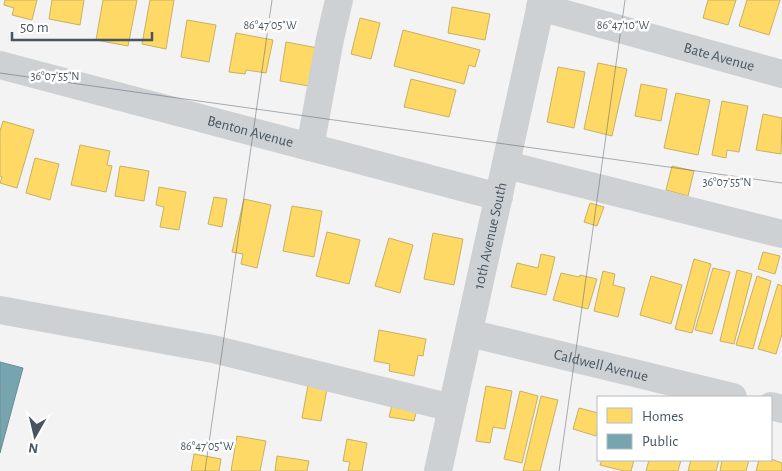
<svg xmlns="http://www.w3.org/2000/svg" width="782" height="471" font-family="'Alegreya Sans',sans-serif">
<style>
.homes{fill:#ffd966;stroke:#c8b164}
.public{fill:#76a5af;stroke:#688d98}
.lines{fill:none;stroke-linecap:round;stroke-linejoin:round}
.minor{stroke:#ced1d4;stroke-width:28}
.ticks{fill:none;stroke:#475561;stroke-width:1;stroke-opacity:0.45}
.labels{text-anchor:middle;stroke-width:5;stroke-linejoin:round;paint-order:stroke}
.street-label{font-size:15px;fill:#475561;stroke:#fff}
.ticks-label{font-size:12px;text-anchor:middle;fill:#475561;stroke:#fff;stroke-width:5;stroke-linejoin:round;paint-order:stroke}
</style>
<rect width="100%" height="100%" fill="#f3f3f3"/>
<!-- homes -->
<g class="homes">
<path d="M5 0H37L32 20 12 15 14 8 4 5Z"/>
<path d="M52 0H84L80 25 49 19Z"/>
<path d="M103 0H137L128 46 96 40Z"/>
<path d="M150 0H174L166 49 142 44Z"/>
<path d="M708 0H736L728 25 703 18Z"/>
<path d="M747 0H780L769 35 739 26Z"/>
<path d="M452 7 490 14 485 40 448 33Z"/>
<path d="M360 18 380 23 371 59 351 54Z"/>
<path d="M187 20 216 25 209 62 181 57Z"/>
<path d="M403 30 480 50 475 67 469 65 464 84 394 66Z"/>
<path d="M236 33 273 40 266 73 246 70 245 74 229 72Z"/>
<path d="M286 42 323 49 309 86 280 81Z"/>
<path d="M598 63 627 69 612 136 584 129Z"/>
<path d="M558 67 585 72 574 128 547 122Z"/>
<path d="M411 79 456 90 449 117 404 107Z"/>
<path d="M641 84 667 89 661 121 635 116Z"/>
<path d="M676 93 710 100 698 155 664 148Z"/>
<path d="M722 101 748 106 739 152 727 150 726 158 712 155Z"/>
<path d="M763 114 782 118 781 154 756 150Z"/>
<path d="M3 121 34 130 17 188 0 183 2 177 0 176V131Z"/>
<path d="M80 145 110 151 107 165 112 166 106 192 71 185Z"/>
<path d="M35 158 59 164 50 200 26 193Z"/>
<path d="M120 166 149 171 144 201 115 196Z"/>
<path d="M672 166 694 171 688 196 666 190Z"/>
<path d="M159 187 186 192 179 230 160 227 164 207 156 205Z"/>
<path d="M214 197 227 199 222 227 208 224Z"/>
<path d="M244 199 271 205 257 268 241 264 243 254 232 252Z"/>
<path d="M590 203 604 207 597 226 584 222Z"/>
<path d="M292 206 322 211 314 257 283 251Z"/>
<path d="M327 232 360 240 349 284 316 276Z"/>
<path d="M433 233 463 239 454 285 424 279Z"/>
<path d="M389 238 413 245 400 293 375 286Z"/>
<path d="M763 252 780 256 775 274 758 269Z"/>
<path d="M541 254 555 257 546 295 511 287 517 263 538 268Z"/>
<path d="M694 259 711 264 692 333 675 329Z"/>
<path d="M713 268 730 272 712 334 695 330Z"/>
<path d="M737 270 752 274 734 344 720 341Z"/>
<path d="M603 271 615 274 613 285 625 288 618 317 594 311Z"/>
<path d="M561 273 579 277 580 275 597 279 588 309 553 300Z"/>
<path d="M651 276 682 285 671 324 640 315Z"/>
<path d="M757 276 771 281 753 349 736 345Z"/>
<path d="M778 284 782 286V334L776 354 758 349Z"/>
<path d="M379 330 426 339 423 356 418 355 414 376 389 371 390 364 374 361Z"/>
<path d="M308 385 327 389 321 421 302 418Z"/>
<path d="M486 386 512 391 505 429 493 427 490 443 476 441Z"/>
<path d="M520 391 538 396 522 463 504 459Z"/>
<path d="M541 396 558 400 540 471H523Z"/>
<path d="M392 405 417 409 414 421 389 417Z"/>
<path d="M579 408 598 413V429L596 436 573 429Z"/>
<path d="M237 436 266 441 260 471H231Z"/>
<path d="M347 439 367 443 362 471H348L350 462 343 461Z"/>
<path d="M194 454 221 459 219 471H191Z"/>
<path d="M277 456 309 461 307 471H275Z"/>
<path d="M771 459 782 463V471H756L759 460Z"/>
<path d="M602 460H634L631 471H624L600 465Z"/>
<path d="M649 460H681L678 471H646Z"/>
<path d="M691 460H719L716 471H688Z"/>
<path d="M722 460H749L746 471H720Z"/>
</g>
<!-- public -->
<path class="public" d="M0 362 23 368 0 453Z"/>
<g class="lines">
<!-- minor -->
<g class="minor">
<path id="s1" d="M540 7 782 74"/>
<path id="s2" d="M0 65 499 197"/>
<path d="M310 147 330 39 339 0"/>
<path d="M507 165 782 234"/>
<path d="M0 310 213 349 452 408"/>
<path id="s3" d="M469 333 733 397"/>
<path d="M771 406 782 409"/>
<path id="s4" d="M438 471 542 0"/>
</g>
</g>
<!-- ticks -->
<path class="ticks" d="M0 73 782 183M205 471 272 0M559 471 625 0"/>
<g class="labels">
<!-- street labels -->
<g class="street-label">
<text dy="5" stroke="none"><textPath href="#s1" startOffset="186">Bate Avenue</textPath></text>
<text dy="5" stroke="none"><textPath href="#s2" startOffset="259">Benton Avenue</textPath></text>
<text dy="5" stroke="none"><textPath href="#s4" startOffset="241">10th Avenue South</textPath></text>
<text dy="5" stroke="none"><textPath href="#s3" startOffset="136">Caldwell Avenue</textPath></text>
</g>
</g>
<g class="ticks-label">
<text x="270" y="29">86°47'05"W</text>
<text x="623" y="29">86°47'10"W</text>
<text x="55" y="80">36°07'55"N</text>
<text x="727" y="186">36°07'55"N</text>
<text x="207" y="450">86°47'05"W</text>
</g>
<!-- legend -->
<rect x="597" y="396" width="175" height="65" fill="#ffffff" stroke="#b5bbc0"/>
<rect x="607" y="408" width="25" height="15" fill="#ffd966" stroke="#b5bbc0"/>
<text x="642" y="421" font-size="15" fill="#475561">Homes</text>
<rect x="607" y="434" width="25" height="15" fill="#76a5af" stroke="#b5bbc0"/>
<text x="642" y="446" font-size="15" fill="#475561">Public</text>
<!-- north arrow -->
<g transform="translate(35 436) rotate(188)" stroke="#ffffff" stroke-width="4" paint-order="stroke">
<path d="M0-4L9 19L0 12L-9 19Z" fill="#475561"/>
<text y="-8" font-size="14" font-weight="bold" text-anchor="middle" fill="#475561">N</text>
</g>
<!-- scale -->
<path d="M12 32v8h140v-8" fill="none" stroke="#475561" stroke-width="2.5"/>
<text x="20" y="32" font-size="15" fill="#475561" stroke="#ffffff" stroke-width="4" paint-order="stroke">50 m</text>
</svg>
